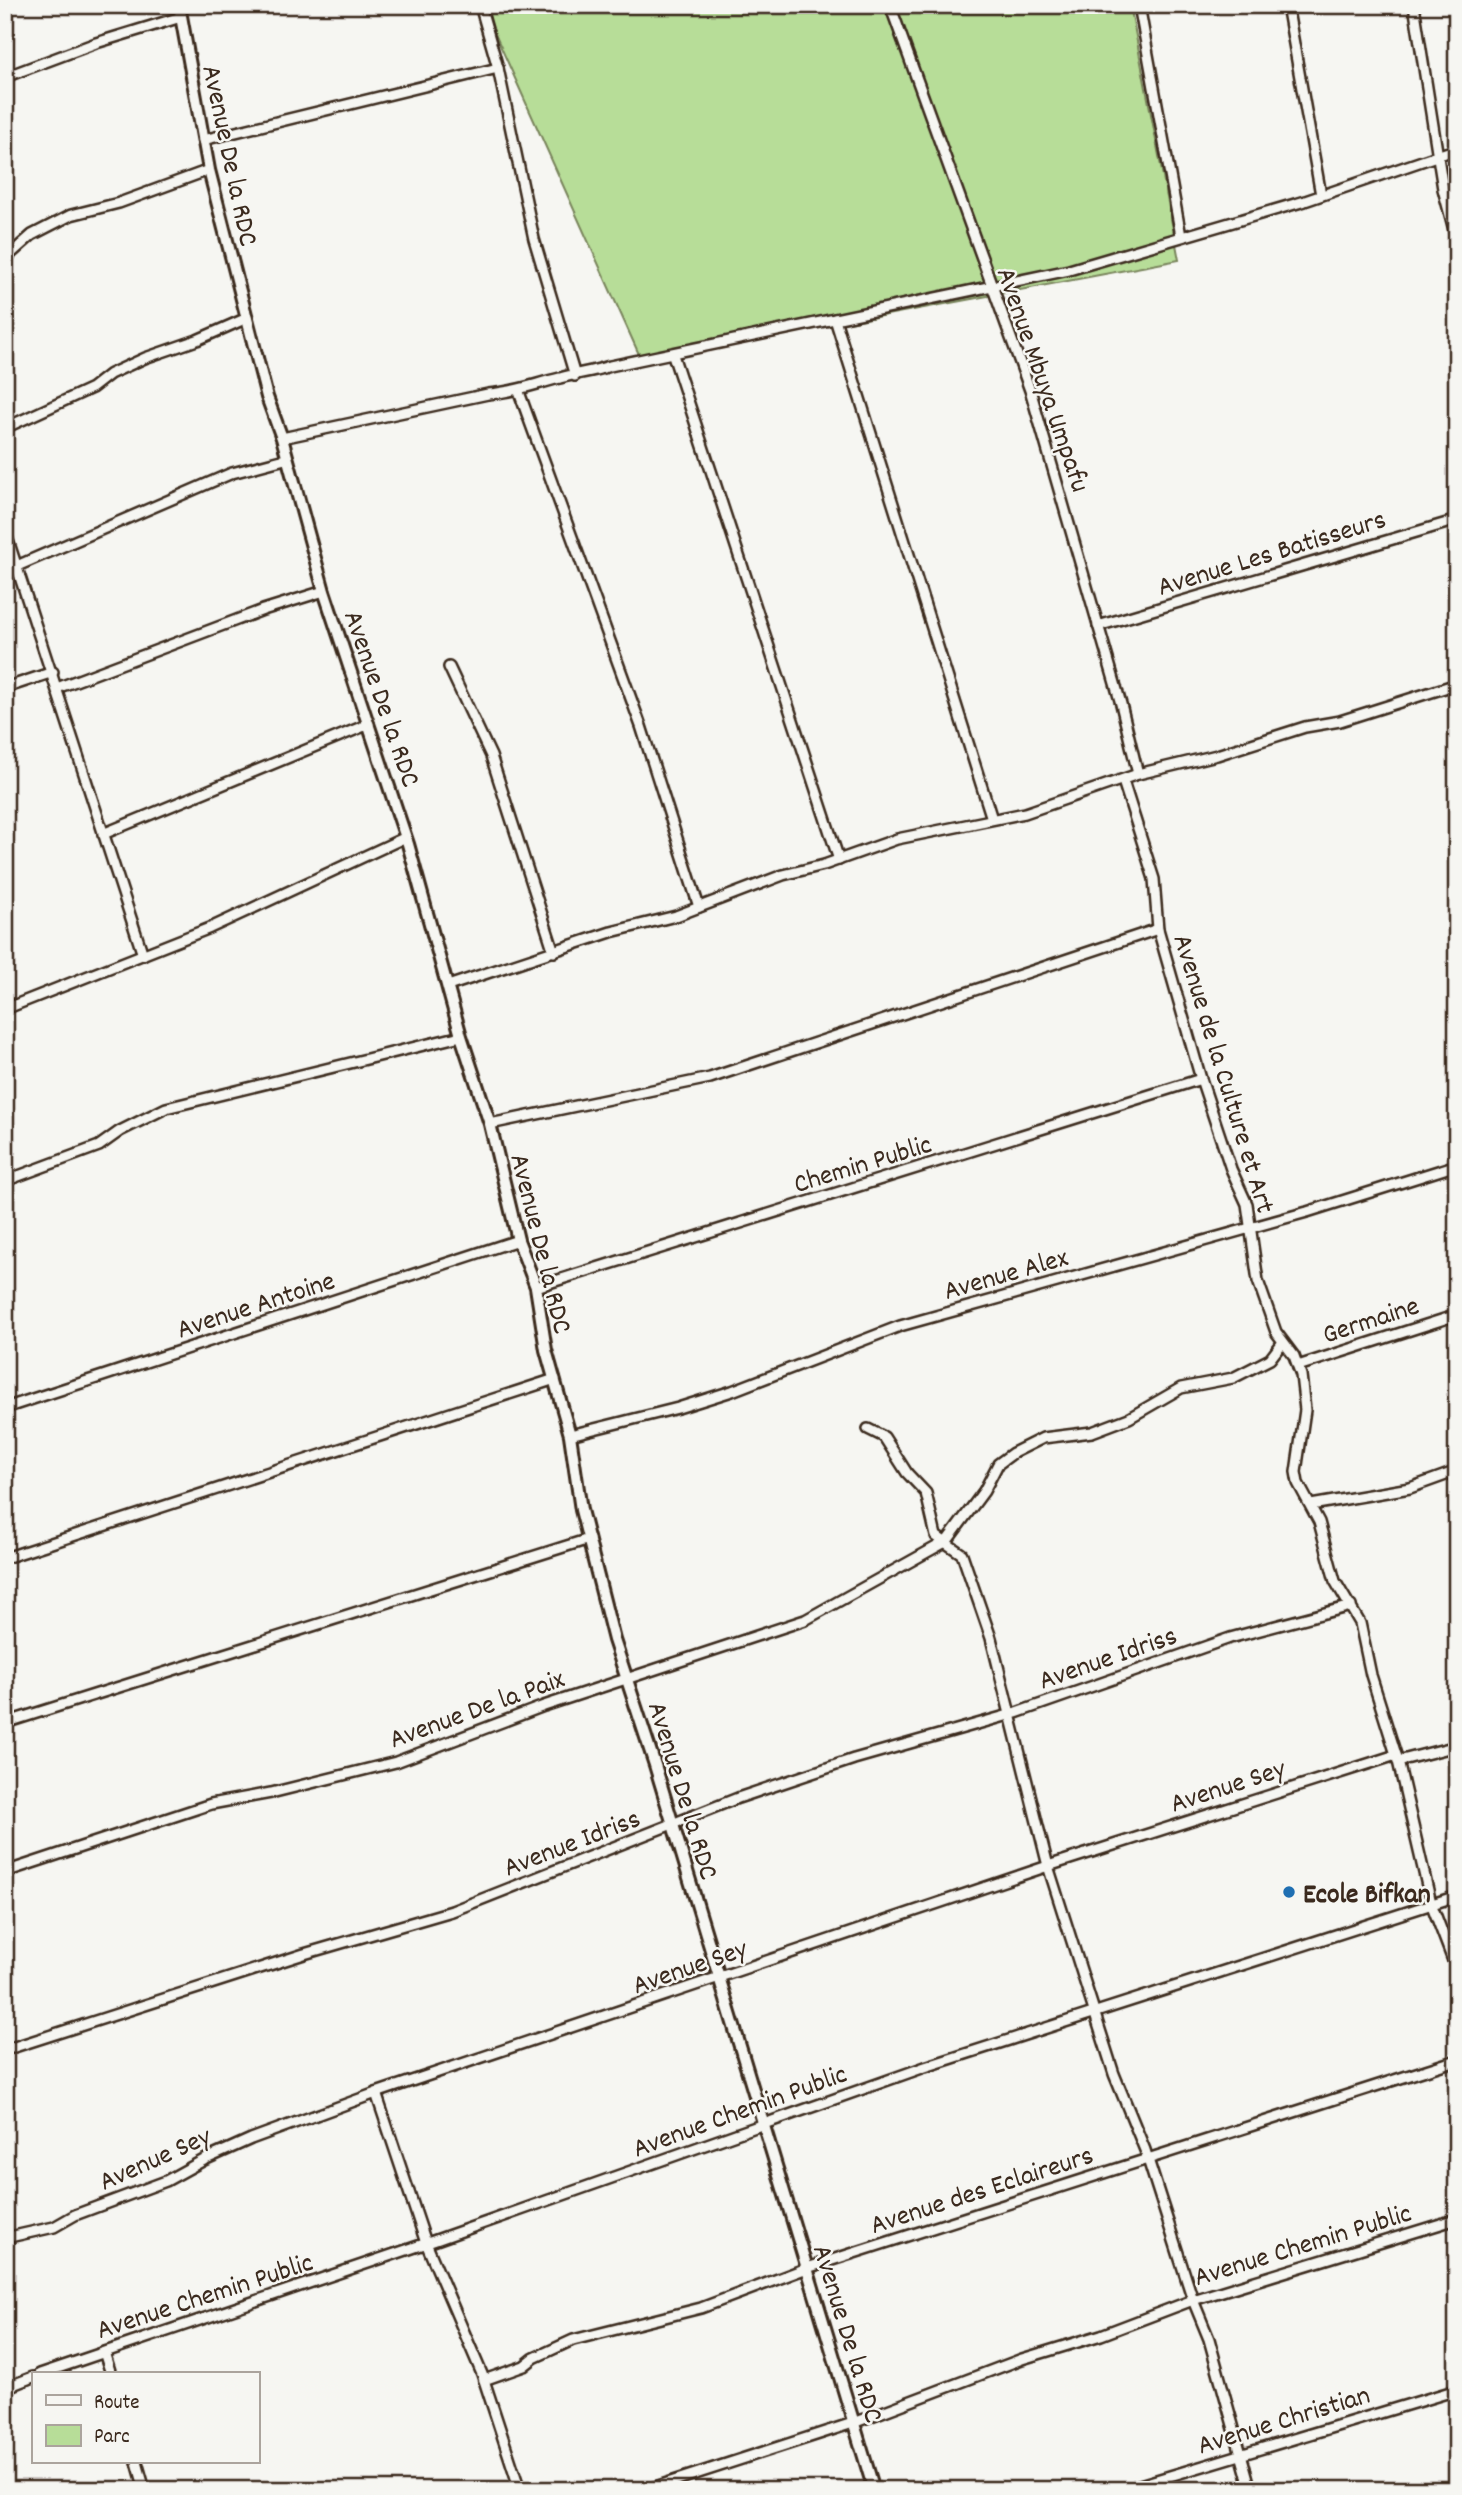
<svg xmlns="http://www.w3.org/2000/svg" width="1462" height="2495" font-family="Dekko,sans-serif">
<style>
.green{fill:#b7dd98;stroke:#79845b;stroke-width:2}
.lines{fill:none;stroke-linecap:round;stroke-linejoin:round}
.minor-casing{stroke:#3b2a1e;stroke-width:14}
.tertiary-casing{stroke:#3b2a1e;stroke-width:16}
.minor{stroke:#f6f6f2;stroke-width:9}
.tertiary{stroke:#f6f6f2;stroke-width:10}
.poi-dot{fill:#1f6fb2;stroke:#f6f6f2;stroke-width:2.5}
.labels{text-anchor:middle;stroke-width:5;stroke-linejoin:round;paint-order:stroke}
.street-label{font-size:28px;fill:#3b2a1e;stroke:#f6f6f2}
.poi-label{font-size:28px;font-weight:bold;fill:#3b2a1e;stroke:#f6f6f2;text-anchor:start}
</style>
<rect width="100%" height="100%" fill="#f6f6f2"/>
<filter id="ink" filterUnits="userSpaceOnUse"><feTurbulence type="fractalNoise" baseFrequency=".0143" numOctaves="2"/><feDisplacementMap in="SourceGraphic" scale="14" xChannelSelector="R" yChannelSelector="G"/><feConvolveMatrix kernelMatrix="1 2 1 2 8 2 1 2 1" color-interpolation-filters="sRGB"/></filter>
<g filter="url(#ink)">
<!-- green -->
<path class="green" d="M482 5H1130L1179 260 642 361Z"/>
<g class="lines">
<!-- minor casing -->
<g class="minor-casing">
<g id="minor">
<path d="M480 5 498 68 534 239 575 376"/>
<path d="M890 5 1031 393 1121 704 1138 774"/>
<path d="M1139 5 1181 236"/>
<path d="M1287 5 1321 195"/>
<path d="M1414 5 1443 189 1457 241"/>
<path d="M5 77 96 43 181 17"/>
<path d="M203 140 498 68"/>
<path d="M5 259 32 235 71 215 119 203 209 170"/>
<path d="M835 319 992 819"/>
<path d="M673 355 839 860"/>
<path d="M519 392 641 726 699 907"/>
<path d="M5 428 92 388 110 374 145 358 197 340 247 318"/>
<path d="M282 438 488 394C516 392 534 384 560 378 577 373 592 372 610 366L1069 270 1305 201 1457 149"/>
<path d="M5 531 143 955"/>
<path d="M17 566 232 473 285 459"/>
<path d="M1098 626 1457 520"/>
<path d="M449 667 491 756 554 952"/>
<path d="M5 688 53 672"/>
<path d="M57 688 263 610 324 591"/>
<path d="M1123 781 1154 879 1158 929 1201 1079 1231 1169 1247 1204 1258 1281 1276 1332 1294 1356 1301 1375 1305 1410 1296 1472 1298 1483 1319 1522 1335 1581 1360 1623 1371 1675 1398 1761 1431 1903 1457 1971"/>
<path d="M103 834 369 724"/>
<path d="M448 986 611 932 676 916 783 875 824 865 897 839 1025 813 1138 774 1217 755 1305 727 1340 721 1457 684"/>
<path d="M5 1009 210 928 406 837"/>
<path d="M490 1124 710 1078 1158 929"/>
<path d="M5 1181 99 1146 120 1131 166 1108 461 1036"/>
<path d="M536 1287 1201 1079"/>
<path d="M1298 1366 1457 1315"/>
<path d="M5 1408 518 1240"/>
<path d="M868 1429 884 1437 907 1473 926 1493 936 1536 962 1554 991 1638 1048 1866 1114 2074 1145 2150 1193 2300 1209 2339 1251 2490"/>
<path d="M570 1435 678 1408 732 1391 900 1326 1307 1212 1457 1165"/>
<path d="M1311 1505 1410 1488 1457 1471"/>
<path d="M5 1558 555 1379"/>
<path d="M5 1723 589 1539"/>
<path d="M1398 1761 1457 1746"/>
<path d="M5 1872 211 1804 271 1793 396 1762 544 1706 805 1620 947 1541 984 1491 998 1464 1013 1453 1043 1438 1092 1432 1129 1418 1181 1388 1233 1378 1270 1359 1283 1342"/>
<path d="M5 2050 304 1954 452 1911 738 1798 854 1759 1016 1713 1230 1638 1351 1606"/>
<path d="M376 2093 426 2243 482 2374 520 2490"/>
<path d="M5 2238 54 2227 75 2215 166 2181 204 2160 251 2139 376 2093 1048 1866 1396 1755"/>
<path d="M104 2352 111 2374"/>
<path d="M40 2374 436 2240 925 2067 1457 1896"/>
<path d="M484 2380 524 2366 534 2358 573 2340 701 2308 807 2268 1457 2060"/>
<path d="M5 2388 33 2377"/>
<path d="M137 2462 145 2490"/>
<path d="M646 2490 853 2423 1022 2359 1101 2335 1193 2300 1457 2219"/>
<path d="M1123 2490 1457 2390"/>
</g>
</g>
<!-- tertiary casing -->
<g class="tertiary-casing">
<path id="tertiary" d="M179 5 209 170 267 397 282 438 324 591 408 844 461 1036 490 1124 518 1240 536 1287 546 1350 570 1435 581 1510 614 1640 655 1765 874 2490"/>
</g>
<!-- minor -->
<use href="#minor" class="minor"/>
<!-- tertiary -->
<use href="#tertiary" class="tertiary"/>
</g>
</g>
<!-- markers -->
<circle class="poi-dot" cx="1289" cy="1892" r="7"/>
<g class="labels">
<!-- street labels -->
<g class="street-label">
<text transform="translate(232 155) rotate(78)" y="10">Avenue De la RDC</text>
<text transform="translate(1045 379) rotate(71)" y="10">Avenue Mbuya Umpafu</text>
<text transform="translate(1271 551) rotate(-17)" y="10">Avenue Les Batisseurs</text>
<text transform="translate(384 698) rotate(71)" y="10">Avenue De la RDC</text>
<text transform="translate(1226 1073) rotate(73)" y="10">Avenue de la Culture et Art</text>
<text transform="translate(862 1162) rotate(-17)" y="10">Chemin Public</text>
<text transform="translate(543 1243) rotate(76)" y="10">Avenue De la RDC</text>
<text transform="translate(1005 1272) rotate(-16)" y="10">Avenue Alex</text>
<text transform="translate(255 1303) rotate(-18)" y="10">Avenue Antoine</text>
<text transform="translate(1370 1318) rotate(-18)" y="10">Germaine</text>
<text transform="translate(1107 1656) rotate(-19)" y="10">Avenue Idriss</text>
<text transform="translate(476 1707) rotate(-20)" y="10">Avenue De la Paix</text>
<text transform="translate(1227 1784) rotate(-18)" y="10">Avenue Sey</text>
<text transform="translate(685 1790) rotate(73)" y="10">Avenue De la RDC</text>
<text transform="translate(571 1841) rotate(-21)" y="10">Avenue Idriss</text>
<text transform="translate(689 1965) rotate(-19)" y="10">Avenue Sey</text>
<text transform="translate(739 2109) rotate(-20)" y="10">Avenue Chemin Public</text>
<text transform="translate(154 2157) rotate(-24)" y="10">Avenue Sey</text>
<text transform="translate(981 2188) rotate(-18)" y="10">Avenue des Eclaireurs</text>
<text transform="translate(1302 2243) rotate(-17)" y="10">Avenue Chemin Public</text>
<text transform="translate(204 2294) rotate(-18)" y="10">Avenue Chemin Public</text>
<text transform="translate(850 2333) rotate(73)" y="10">Avenue De la RDC</text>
<text transform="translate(1283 2418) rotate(-17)" y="10">Avenue Christian</text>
</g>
<!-- poi labels -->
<g class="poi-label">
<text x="1303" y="1902">Ecole Bifkan</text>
</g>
</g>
<!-- margin -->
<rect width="1462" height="2495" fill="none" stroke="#f6f6f2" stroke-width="28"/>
<rect x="14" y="14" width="1434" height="2467" fill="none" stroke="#3b2a1e" stroke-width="2.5" filter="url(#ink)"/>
<!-- legend -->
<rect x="32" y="2372" width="228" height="91" fill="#f6f6f2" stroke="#aba49d" stroke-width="2"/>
<rect x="46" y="2395" width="35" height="10" fill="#f6f6f2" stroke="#aba49d" stroke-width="2"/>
<text x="94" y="2408" font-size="21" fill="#3b2a1e">Route</text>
<rect x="46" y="2425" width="35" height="21" fill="#b7dd98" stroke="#aba49d" stroke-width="2"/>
<text x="94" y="2442" font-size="21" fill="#3b2a1e">Parc</text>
</svg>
